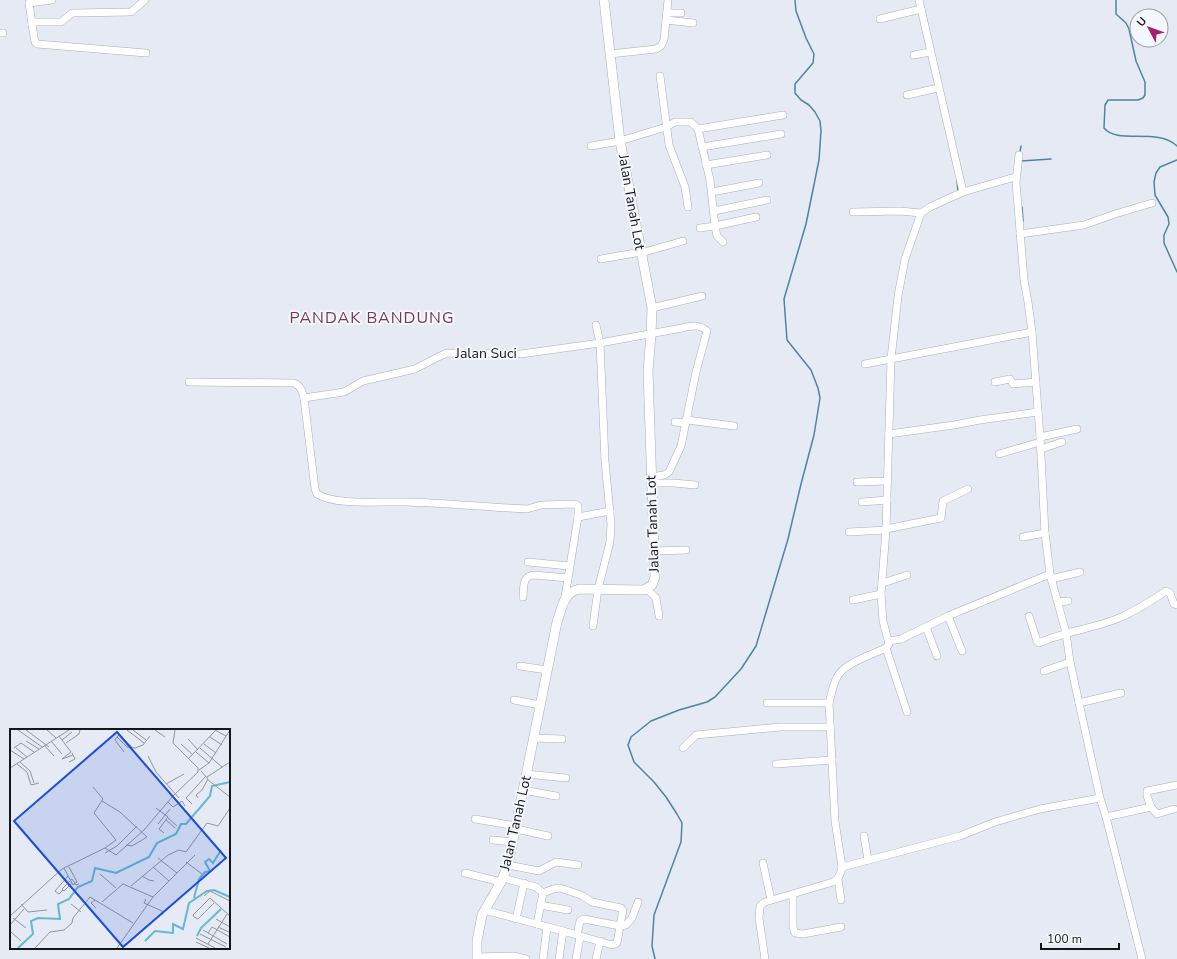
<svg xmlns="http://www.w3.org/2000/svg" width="1177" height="959" font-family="'Nunito Sans',sans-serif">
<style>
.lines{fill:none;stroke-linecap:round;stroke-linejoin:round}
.stream{stroke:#4d8799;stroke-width:1.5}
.minor-casing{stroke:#a9aeb7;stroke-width:8}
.major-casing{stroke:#a9aeb7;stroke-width:10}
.minor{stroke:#fff;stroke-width:7}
.major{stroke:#fff;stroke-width:9}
.labels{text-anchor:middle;stroke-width:4;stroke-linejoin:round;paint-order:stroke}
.street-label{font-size:14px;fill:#14161a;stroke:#f4f7fd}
.quarter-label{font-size:16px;letter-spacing:1px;fill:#793758;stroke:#f4f7fd}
.inset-river{fill:none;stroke:#66b7d0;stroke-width:2}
.inset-road{fill:none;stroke:#91959d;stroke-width:1}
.view{fill:#1d4ed8;fill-opacity:0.15;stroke:#1d4ed8;stroke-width:2}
.inset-edge{fill:none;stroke:#14161a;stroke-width:2}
</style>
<rect width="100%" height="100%" fill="#e5eaf4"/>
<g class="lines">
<!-- stream -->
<g class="stream">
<path d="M1116 0V14L1126 23 1129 29 1136 61 1145 82V95L1143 98 1138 100H1108L1105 105 1104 128C1118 145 1157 127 1177 146"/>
<path d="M1020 152 1021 146"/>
<path d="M1177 160 1160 167 1156 173 1154 182 1155 195 1168 217 1169 224 1164 235V243L1177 272"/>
<path d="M1021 161 1051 159"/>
<path d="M957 180 958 192"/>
<path d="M1022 207 1023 221"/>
<path d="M655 959 652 946 654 915 681 842 682 823 677 814 666 797 654 782 634 762 628 745 631 737 651 721 679 710 707 702 715 697 741 669 756 646 788 539 801 484 814 435 820 398 818 388 811 370 787 340 784 299 806 224 819 160 821 131 820 121 815 112 809 105 801 100 795 93V84L813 63 814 54 806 38 796 11 795 0"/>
</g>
<!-- minor casing -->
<g class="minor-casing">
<g id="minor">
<path d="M145 0 131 12 72 13 61 22H35L32 23V25L35 42 37 44 146 53"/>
<path d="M667 13H681"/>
<path d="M880 19 921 9"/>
<path d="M666 20 693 23"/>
<path d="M32 24 29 3 52 0"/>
<path d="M0 33H3"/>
<path d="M610 54 656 49 661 46 664 40 668 0"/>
<path d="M914 55 930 52"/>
<path d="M660 76 669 145 685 187 688 207"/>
<path d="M907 95 938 88"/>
<path d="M698 129 783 115"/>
<path d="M591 146 620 141 666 127 675 122H691L698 129 710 180 715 226 756 217"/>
<path d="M702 147 781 134"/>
<path d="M1019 155 1016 182 1024 280 1028 302 1032 332 1040 437 1045 533 1050 574 1066 633 1070 662 1100 798 1106 817 1142 959"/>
<path d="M706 165 767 155"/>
<path d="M712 192 759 183"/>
<path d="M963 192 1015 177"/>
<path d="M714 211 767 200"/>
<path d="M853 212 900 211 921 213"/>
<path d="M700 228 715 226 717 236 723 242"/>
<path d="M1020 234 1084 225 1115 214 1152 203"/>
<path d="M641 253 683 241"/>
<path d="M601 259 641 252"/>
<path d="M652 308 702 296"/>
<path d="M865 364 1032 332"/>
<path d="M189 382 294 383C301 386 302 391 304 398L315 489 317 494C337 506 381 501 405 502 446 503 486 507 527 509L541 505 575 504 578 506V517L565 597"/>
<path d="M995 382 1010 379 1013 384 1036 382"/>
<path d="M304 398 344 392 363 381 415 369 438 357 447 353 521 354 600 343 682 328C691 326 700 324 707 331L696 372 681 446 669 472 664 475 650 477"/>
<path d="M687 420 734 426"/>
<path d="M675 422 686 423"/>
<path d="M889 434 954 425 980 420 1038 412"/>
<path d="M1040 437 1077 429"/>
<path d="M1041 449 1062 442"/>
<path d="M999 454 1040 442"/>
<path d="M857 482 887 481"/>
<path d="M651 483H674L695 485"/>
<path d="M862 502 887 500"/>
<path d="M578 517 610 511"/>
<path d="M886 529 941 518 943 501 968 489"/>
<path d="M849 532 886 530"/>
<path d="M1023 537 1045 533"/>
<path d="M654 551 686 550"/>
<path d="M528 562 569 566"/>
<path d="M1051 579 1080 572"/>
<path d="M883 583 907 575"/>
<path d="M647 589 656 598 659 616"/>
<path d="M523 597C524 587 522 576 534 575L568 578"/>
<path d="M853 600 881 594"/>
<path d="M1058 602 1068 601"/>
<path d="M948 616 962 651"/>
<path d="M1029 616 1037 641 1039 643C1063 632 1090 629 1114 620 1132 613 1150 602 1166 591L1170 593 1174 604 1177 605"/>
<path d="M593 626 598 589 610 542 611 524 605 461 600 343 596 325"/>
<path d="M926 627 937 656"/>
<path d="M889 641 901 639 948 616 1050 574"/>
<path d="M886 648 907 712"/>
<path d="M520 666 547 670"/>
<path d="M1044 671 1070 662"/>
<path d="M514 700 540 705"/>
<path d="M767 703H829"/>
<path d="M1079 703 1121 693"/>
<path d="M533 738 562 739"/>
<path d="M683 748 696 735 780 727H830"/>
<path d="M776 764 832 760"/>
<path d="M526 774 566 778"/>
<path d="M523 790 556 796"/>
<path d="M1151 807 1157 814 1174 809"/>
<path d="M1106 817 1151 807 1147 796V791L1177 785"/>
<path d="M475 819 516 826"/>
<path d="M516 829 548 836"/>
<path d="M864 836 868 860"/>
<path d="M493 840 513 842"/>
<path d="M763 863 771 900"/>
<path d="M508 865 539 871 556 862 578 865"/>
<path d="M842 867 960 836 995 822 1040 809 1100 798"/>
<path d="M465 873 501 882"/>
<path d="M503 878 536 887 543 893"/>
<path d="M838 879 841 900"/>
<path d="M793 894V927L795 933 803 934 841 927"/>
<path d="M540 905 568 910"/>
<path d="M484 910 563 931 612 945 617 943 622 915 623 911 621 908 592 902 581 895 560 888 553 889 543 893"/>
<path d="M516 919 524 883"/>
<path d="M537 924 543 893"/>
<path d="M577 935 580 921 584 919 620 926 626 925 632 918 638 902"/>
<path d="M477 957 513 956 526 959"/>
<path d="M543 959 547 927"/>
<path d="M559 959 563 931"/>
<path d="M576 959 580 937"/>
<path d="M596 959 600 941"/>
<path d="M765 959 759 918 760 906 765 902 833 882C839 879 841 874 842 867L835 821 829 703C832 693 833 682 839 674 848 662 873 654 886 648L889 644 883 621 881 594 886 530 891 359 898 296 905 259 921 213 930 207 963 192 919 0"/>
</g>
</g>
<!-- major casing -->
<g class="major-casing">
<path id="major" d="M477 959V941L482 915 501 882 508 865 557 622C562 608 563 593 579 589L644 590 652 585 655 577 648 371 651 334 652 308 620 141 604 0"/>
</g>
<!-- minor -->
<use href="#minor" class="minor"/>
<!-- major -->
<use href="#major" class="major"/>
</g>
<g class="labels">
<!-- street labels -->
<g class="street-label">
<text transform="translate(632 202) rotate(80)" y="5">Jalan Tanah Lot</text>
<text x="486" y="358">Jalan Suci</text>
<text transform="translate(652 524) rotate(-92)" y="5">Jalan Tanah Lot</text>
<text transform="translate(515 823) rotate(-77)" y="5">Jalan Tanah Lot</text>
</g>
<!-- quarter labels -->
<g class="quarter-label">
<text x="372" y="323">PANDAK BANDUNG</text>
</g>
</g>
<!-- overview -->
<g transform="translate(10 729)">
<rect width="220" height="220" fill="#e5eaf4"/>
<path class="inset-river" d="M184 169 189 150 195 143 200 142 195 133 199 130 203 134 211 121M187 207 191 199 211 180M135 212 145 202 163 204V195L173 200 179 174 197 162 204 161 220 168M8 219 23 205 21 192 28 189 50 190 48 175 59 170 68 158 82 152 85 139 106 144 139 128 147 114 166 105 171 95H176L200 67 202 57 220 53"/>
<path class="inset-road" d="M8 1 32 18M16 1 39 18M37 1 46 9M117 1 134 14M123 1 136 11M145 1 155 8M205 1 216 7M49 7 61 23 52 30 63 26M107 8 109 6 122 18M200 8 212 16M178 10 188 21M52 11 62 3M16 12 29 20M41 12 52 25M56 14 69 5 70 1M171 15 183 26M194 15 206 24M34 16 44 27M4 19 11 14 24 23M6 19 17 28M190 19 212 38M0 21 14 30M114 23 105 11 107 8 117 18 125 19 133 16 140 7M186 23 199 34M138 27 146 43 169 69M179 29 206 1M10 33 20 42 24 54M59 33 65 30 62 24M7 35 17 43 21 56 29 54M0 39 59 1M189 41 199 34 220 1M197 48 220 33M198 51 220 68M156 55 174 45M83 58 93 70 84 84 106 111 95 119M188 69 186 66 192 61 198 50 191 42M92 72 110 83 137 108 122 117 116 116M158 73 163 78 172 72 175 77M182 75 176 69 196 47M146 79 158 88 149 100 154 104M158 89 167 97M156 91 165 99M148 95 160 80M95 124 107 117 127 97M148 129 167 144M176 133 192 145M143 138 159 152M54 139 63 156 67 153 59 138M90 145 106 159M132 147 139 151 144 152M60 151 62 150 66 156 69 155M60 152 52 160 54 162 62 154M121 157 158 126 169 121 176 123 197 94 208 97 220 79M53 161 49 165 45 162 58 147M194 167 200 162 220 172M136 170 134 174 152 182 153 186M85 171 81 174 86 179M92 173 113 155 143 168M204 174 188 190 184 188 183 186 200 169 220 187M11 175 18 183 37 181M61 175 71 183M0 187 52 140 95 119 106 126 134 101 162 68 188 43V39L163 14 165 1M3 189 16 199M206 190 220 198M0 196 14 180M208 198 219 203M193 201 217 215M0 202 11 212M198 204 202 198 220 208M190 205 216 218M186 209 205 219M186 213 199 219M198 215 217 185M25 219 40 203 54 201 62 194 63 189 80 168 123 194M107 219 143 168 185 126"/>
<path class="view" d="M107 3 216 129 113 218 4 92Z"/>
<rect width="220" height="220" class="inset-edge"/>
</g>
<!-- north arrow -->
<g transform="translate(1149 28) rotate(311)"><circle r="19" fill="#f4f7fd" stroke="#9a9da2"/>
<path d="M0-3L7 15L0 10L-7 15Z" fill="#a41f6c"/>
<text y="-6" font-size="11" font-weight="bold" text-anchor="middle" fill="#14161a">U</text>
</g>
<!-- scale -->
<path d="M1041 943v6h78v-6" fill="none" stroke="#14161a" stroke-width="2"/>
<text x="1047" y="943" font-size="12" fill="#14161a" stroke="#f4f7fd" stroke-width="3" paint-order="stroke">100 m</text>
</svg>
